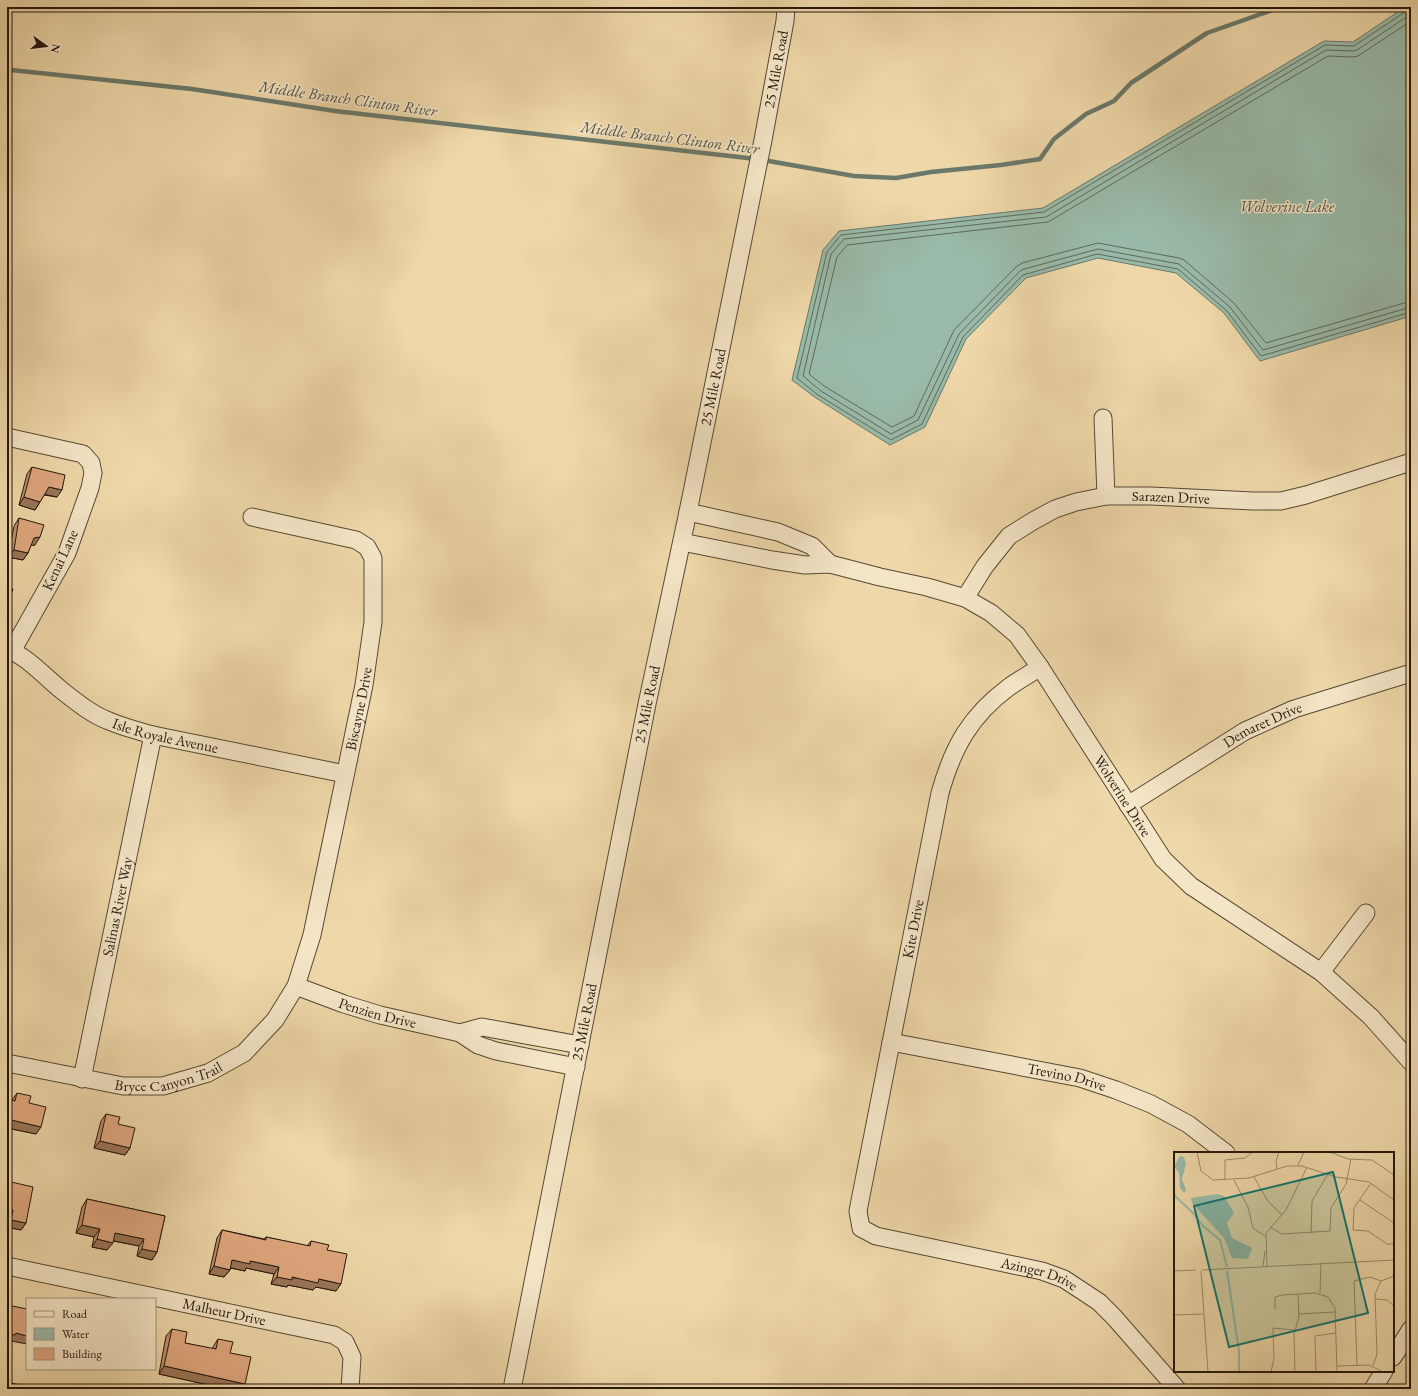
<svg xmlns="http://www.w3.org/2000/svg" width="1418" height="1396" font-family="'EB Garamond',serif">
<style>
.water{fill:#99baa9;stroke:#6b796b}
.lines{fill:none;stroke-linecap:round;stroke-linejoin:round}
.shore{stroke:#5f695c;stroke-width:1}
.stream{stroke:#6b796b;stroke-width:4.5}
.minor-casing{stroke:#574835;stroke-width:19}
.minor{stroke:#f4e5c6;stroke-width:17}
.wall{fill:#c0906c;stroke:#25180f}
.shaded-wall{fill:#9c7558;stroke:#25180f}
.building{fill:#dfa77e;stroke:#25180f}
.labels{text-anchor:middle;stroke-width:3;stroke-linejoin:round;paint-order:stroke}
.street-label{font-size:15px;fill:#25180f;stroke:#f4e5c6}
.water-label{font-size:16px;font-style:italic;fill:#4e5145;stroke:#f4e5c6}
.inset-river{fill:none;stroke:#99baa9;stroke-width:2}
.inset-road{fill:none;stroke:#9e8b6b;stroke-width:1}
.view{fill:#0f766e;fill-opacity:0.15;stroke:#0f766e;stroke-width:2}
.inset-edge{fill:none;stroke:#25180f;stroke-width:2}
</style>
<rect width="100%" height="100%" fill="#eed7a8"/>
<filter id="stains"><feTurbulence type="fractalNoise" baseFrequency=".005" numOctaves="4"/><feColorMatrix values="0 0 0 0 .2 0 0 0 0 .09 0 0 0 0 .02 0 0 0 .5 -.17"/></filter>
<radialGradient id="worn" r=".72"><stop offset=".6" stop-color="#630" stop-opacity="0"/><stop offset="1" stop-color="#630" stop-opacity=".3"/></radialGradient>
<!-- water -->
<path class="water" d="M1405 7H1411V316L1260 361 1224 313 1176 273 1098 258 1026 278 966 339 925 427 890 445 816 398 792 380 823 250 839 231 1043 208 1324 41 1353 42Z"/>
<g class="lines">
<!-- shore -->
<g class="shore">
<path d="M1406 7 1405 12 1354 46 1325 45 1044 212 841 235 827 252 797 378 818 395 891 440 922 424 963 337 1023 275 1097 254 1178 269 1227 311 1261 356 1411 312"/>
<path d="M1411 11 1408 16 1357 50 1353 51 1326 50 1046 217 844 239 831 254 803 376 821 391 891 434 918 420 959 334 1020 271 1024 269 1098 249 1179 264 1230 307 1263 350 1411 307"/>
<path d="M1411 21 1358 56 1352 57 1328 56 1048 222 847 245 837 257 809 374 824 386 892 427 914 416 954 330 1016 267 1022 263 1098 243 1179 258 1184 260 1234 303 1266 343 1411 301"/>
</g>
<!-- stream -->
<g class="stream">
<path d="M7 72 11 70 192 89 335 111 756 159"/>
<path d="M763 160 854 176 896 178 931 172 1001 165 1040 159 1054 139 1086 114 1114 101 1131 83 1207 33 1281 7"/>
</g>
<!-- minor casing -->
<g class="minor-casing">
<g id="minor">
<path d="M1103 418 1106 496"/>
<path d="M7 437 83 454 91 463 93 473 90 488 67 553 12 651"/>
<path d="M688 512 778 532 812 546 830 564"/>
<path id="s1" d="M682 542 772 560 805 565 830 564 880 577 927 587 965 598 991 613 1017 635 1040 667 1163 859 1191 886 1321 972 1371 1017 1411 1062"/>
<path id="s2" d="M965 598 985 566 1009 536 1033 521 1055 509 1076 502 1106 496H1151L1253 501H1281L1306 495 1411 462"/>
<path id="s3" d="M7 649C27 656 48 680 65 693 79 704 93 715 109 721 123 727 138 731 153 735L345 774"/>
<path id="s4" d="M1040 667C1030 674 1019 680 1009 687 970 716 953 747 940 793L858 1211 861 1228 876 1236 1042 1271 1064 1279 1099 1302 1114 1317 1177 1389"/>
<path id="s5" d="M1128 805 1245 731 1294 709 1411 673"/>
<path d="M1321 972 1366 913"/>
<path id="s6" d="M296 986 344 1004 380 1015 460 1033 478 1045 496 1051 576 1067"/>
<path d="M460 1033 482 1027 580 1045"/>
<path id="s7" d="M891 1042 1080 1078 1116 1090 1151 1104 1188 1124 1226 1153"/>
<path id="s8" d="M7 1063 123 1086H163L208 1073 244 1053 275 1020 296 986 312 935 364 685 373 622V558L367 547 356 540 252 517"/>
<path id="s9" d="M82 1079 153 735"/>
<path id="s10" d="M7 1266 334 1335 345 1342 352 1357 350 1389"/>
<path d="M1393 1357 1411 1329"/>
<path id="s11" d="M512 1389 647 704 688 512 763 140 785 21 786 7"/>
<path d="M1373 1389 1384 1371"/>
</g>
</g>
<!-- minor -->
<use href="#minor" class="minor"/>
</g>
<!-- wall -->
<g class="wall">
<path d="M32 467 57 497 44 495 35 510 19 505 27 474Z"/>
<path d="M19 518 35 545H31L28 553 23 560 8 557 14 526Z"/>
<path d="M17 1093 29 1103 36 1134 7 1128V1099L12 1100Z"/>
<path d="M106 1114 118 1124 130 1148 125 1155 94 1148 101 1121Z"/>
<path d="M7 1181 26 1223 21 1230 7 1227 8 1217Z"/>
<path d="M87 1199 165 1216 157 1252 152 1260 137 1256 139 1246 113 1241 107 1250 92 1247 94 1237 76 1233 82 1207Z"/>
<path d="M222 1230 264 1239 266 1237 307 1246 311 1241 327 1250 336 1291 316 1287 313 1290 288 1285 287 1287 271 1284 274 1274 246 1268 245 1271 230 1268V1270L224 1277 209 1274 217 1238Z"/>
<path d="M172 1329 185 1343 212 1349 213 1347 218 1339 230 1353 242 1389H227L159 1374 166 1336Z"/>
</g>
<!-- shaded-wall -->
<g class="shaded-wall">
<path d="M49 487 62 490 57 497 43 494Z"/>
<path d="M24 497 40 502 35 510 19 505Z"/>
<path d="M40 537 35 545 28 546 34 538Z"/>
<path d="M14 550 28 553 23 560 8 557Z"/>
<path d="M7 1119 41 1127 36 1134 7 1128Z"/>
<path d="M100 1141 130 1148 125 1155 94 1148Z"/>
<path d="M7 1209 13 1210 8 1217H7Z"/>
<path d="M11 1220 26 1223 21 1230 7 1227V1225Z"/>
<path d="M82 1225 100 1229 94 1237 76 1233Z"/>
<path d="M115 1233 144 1239 139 1246 110 1240Z"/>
<path d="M97 1239 113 1243 107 1250 92 1247Z"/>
<path d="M142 1249 157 1252 152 1260 137 1256Z"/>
<path d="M232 1260 250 1261 279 1267 274 1274 246 1268 245 1271 227 1267Z"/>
<path d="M214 1266 230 1270 224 1277 209 1274Z"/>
<path d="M277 1277 319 1279 341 1284 336 1291 316 1287 313 1290 288 1285 287 1287 271 1284Z"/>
<path d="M7 1333H16L27 1336V1344L11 1341 10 1342 7 1341Z"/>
<path d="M164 1366 245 1384 242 1389H227L159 1374Z"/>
</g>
<!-- building -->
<g class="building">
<path d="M32 467 65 475 62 490 49 487 40 502 24 497Z"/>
<path d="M19 518 44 525 40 537 34 538 28 553 14 550Z"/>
<path d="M7 586 13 589 8 602H7Z"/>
<path d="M17 1093 31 1096 29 1103 46 1107 41 1127 7 1119V1099L15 1101Z"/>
<path d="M106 1114 120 1117 118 1124 135 1128 130 1148 100 1141Z"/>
<path d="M7 1181 33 1187 26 1223 11 1220 13 1210 7 1209Z"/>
<path d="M87 1199 165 1216 157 1252 142 1249 144 1239 115 1233 113 1243 97 1239 100 1229 82 1225Z"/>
<path d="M222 1230 266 1240V1237L310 1246 311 1241 329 1245 327 1250 347 1254 341 1284 319 1279 318 1283 292 1277V1280L277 1277 279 1267 250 1261V1264L232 1260 230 1270 214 1266Z"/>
<path d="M7 1305 27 1309V1336L16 1333 15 1335 7 1333Z"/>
<path d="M172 1329 187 1332 185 1343 216 1349 218 1339 233 1342 230 1353 251 1357 245 1384 164 1366Z"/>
<path d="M7 1382 38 1389H7Z"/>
</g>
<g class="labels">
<!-- street labels -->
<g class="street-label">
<text dy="5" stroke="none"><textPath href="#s11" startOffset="1346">25 Mile Road</textPath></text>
<text dy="5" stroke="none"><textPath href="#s11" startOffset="1022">25 Mile Road</textPath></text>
<text dy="5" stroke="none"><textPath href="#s2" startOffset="247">Sarazen Drive</textPath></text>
<text transform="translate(60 560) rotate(-65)" y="5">Kenai Lane</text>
<text dy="5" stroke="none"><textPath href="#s11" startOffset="698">25 Mile Road</textPath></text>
<text dy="5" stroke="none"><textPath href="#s8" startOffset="616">Biscayne Drive</textPath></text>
<text dy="5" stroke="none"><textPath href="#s5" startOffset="157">Demaret Drive</textPath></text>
<text dy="5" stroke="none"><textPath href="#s3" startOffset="184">Isle Royale Avenue</textPath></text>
<text dy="5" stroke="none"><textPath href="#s1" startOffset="546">Wolverine Drive</textPath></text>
<text dy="5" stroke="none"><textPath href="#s9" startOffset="176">Salinas River Way</textPath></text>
<text transform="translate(913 929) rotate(-79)" y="5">Kite Drive</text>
<text dy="5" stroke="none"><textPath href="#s6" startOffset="86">Penzien Drive</textPath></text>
<text dy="5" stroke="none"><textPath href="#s11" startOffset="374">25 Mile Road</textPath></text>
<text dy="5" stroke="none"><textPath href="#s8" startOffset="165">Bryce Canyon Trail</textPath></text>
<text dy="5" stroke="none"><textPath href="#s7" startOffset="179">Trevino Drive</textPath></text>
<text dy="5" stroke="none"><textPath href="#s4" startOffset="794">Azinger Drive</textPath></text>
<text dy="5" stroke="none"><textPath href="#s10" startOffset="222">Malheur Drive</textPath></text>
</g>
<!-- water labels -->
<g class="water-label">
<text transform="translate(348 98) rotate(8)" y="6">Middle Branch Clinton River</text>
<text transform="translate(670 137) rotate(7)" y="6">Middle Branch Clinton River</text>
<text x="1287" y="212">Wolverine Lake</text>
</g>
</g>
<!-- overview -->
<g transform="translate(1174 1152)">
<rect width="220" height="220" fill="#eed7a8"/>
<path d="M6 4 10 5 12 12 8 27 12 38 10 41 6 36 5 21 0 14ZM43 42 50 44 60 61 53 71 58 86 78 96 74 107 58 106 50 86 18 51 17 46Z" fill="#99baa9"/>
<path class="inset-river" d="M0 43 19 61 29 74 46 88 53 115M53 119 65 199V220"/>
<path class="inset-road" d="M23 0 27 19 39 28 75 26 113 14H128L162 25 195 30 220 48M156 0 174 7 198 8 220 23M124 13 130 0M103 17 102 9 105 0M80 25 94 49 108 63M51 28V8L71 6 79 0M60 28 74 55 79 76 91 84M197 31 180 56 179 78 194 79 213 92H220M186 48 220 71M96 75 108 82 156 79 157 56 172 32 177 7M137 81 138 49 154 22M89 114 91 99M93 114 92 81 112 58 133 15M28 118 220 108M0 119 22 118M27 119 34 220M146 141 147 111M201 147 213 148 220 154M101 157V145L108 143 141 141 154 145 161 156 163 220M125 162 161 160M0 163 29 162M183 213 180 129 196 125 207 129M163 214 195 213 209 220M199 214 203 202 201 142 207 129 220 124M97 220 100 206 99 176 120 178M121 220 120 182 125 165 124 142M142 220 141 184 162 181"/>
<path class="view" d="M159 20 194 161 55 195 20 54Z"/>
<rect width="220" height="220" class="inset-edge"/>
</g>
<!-- margin -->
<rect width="1418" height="1396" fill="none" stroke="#eed7a8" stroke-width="24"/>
<rect x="8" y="8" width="1402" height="1380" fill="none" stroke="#25180f" stroke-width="2"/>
<rect x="12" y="12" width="1394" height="1372" fill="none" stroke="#25180f"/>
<!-- legend -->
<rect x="26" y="1298" width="130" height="72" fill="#f4e5c6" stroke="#a1937d"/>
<rect x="34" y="1311" width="20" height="6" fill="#f4e5c6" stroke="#a1937d"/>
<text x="62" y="1318" font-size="12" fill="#25180f">Road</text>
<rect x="34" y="1328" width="20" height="12" fill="#99baa9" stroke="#a1937d"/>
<text x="62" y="1338" font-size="12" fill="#25180f">Water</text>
<rect x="34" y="1348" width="20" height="12" fill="#dfa77e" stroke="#a1937d"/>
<text x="62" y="1358" font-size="12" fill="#25180f">Building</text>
<!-- north arrow -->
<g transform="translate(46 46) rotate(104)" stroke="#f4e5c6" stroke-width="3" paint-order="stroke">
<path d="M0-3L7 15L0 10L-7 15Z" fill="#25180f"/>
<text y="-6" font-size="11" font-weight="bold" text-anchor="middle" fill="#25180f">N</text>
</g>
<rect width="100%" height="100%" filter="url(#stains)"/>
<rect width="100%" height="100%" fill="url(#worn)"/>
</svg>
